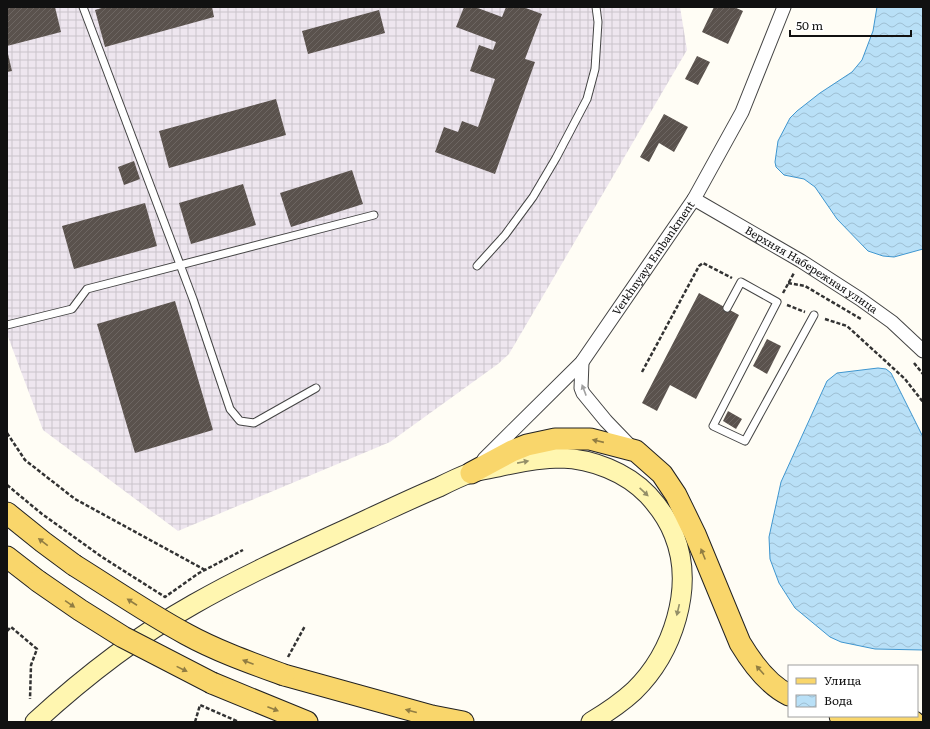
<svg xmlns="http://www.w3.org/2000/svg" width="930" height="729" font-family="Literata,serif">
<style>
.industrial{fill:url(#industrial-grid)}
.water{fill:url(#water-waves);stroke:#3f96cf}
.building{fill:url(#building-hatch)}
.lines{fill:none;stroke-linecap:round;stroke-linejoin:round}
.lane-casing{stroke:#444;stroke-width:9}
.street-casing{stroke:#444;stroke-width:15}
.secondary-casing{stroke:#333;stroke-width:21}
.primary-casing{stroke:#222;stroke-width:23}
.path{stroke:#333;stroke-width:2.5;stroke-dasharray:4 2;stroke-linecap:butt}
.lane{stroke:#fff;stroke-width:7}
.street{stroke:#fff;stroke-width:13}
.secondary{stroke:#fff6b0;stroke-width:19}
.primary{stroke:#f9d66b;stroke-width:21}
.primary-bridge-casing{stroke:#222;stroke-width:23;stroke-linecap:butt}
.primary-bridge{stroke:#f9d66b;stroke-width:21}
.oneway{fill:#a0a0a0}
.oneway2{fill:#917d42}
.oneway3{fill:#948f68}
.labels{text-anchor:middle;stroke-width:4;stroke-linejoin:round;paint-order:stroke}
.street-label{font-size:11px;fill:#111;stroke:#fff}
</style>
<defs>
<pattern id="industrial-grid" width="8" height="8" patternUnits="userSpaceOnUse"><rect width="8" height="8" fill="#eee6ef"/><path d="M0 4h8M4 0v8" fill="none" stroke="#cbc4cc"/></pattern>
<pattern id="water-waves" width="16" height="10" patternUnits="userSpaceOnUse"><rect width="16" height="10" fill="#b9e0f7"/><path d="M0 5q4-4 8 0t8 0" fill="none" stroke="#9ebfd3"/></pattern>
<pattern id="building-hatch" width="6" height="6" patternUnits="userSpaceOnUse"><rect width="6" height="6" fill="#5a524d"/><path d="M-1 1l2-2M0 6l6-6M5 7l2-2" fill="none" stroke="#6d6662"/></pattern>
</defs>
<rect width="100%" height="100%" fill="#fffdf5"/>
<!-- industrial -->
<path class="industrial" d="M7 7H680L687 50 509 354 498 364 390 442 178 531 43 430 7 334Z"/>
<!-- water -->
<g class="water">
<path d="M877 7H923V249L894 257 883 256 868 251 837 219 815 187 804 179 784 175 776 167 775 162 778 141 790 118 797 111 820 93 852 72 862 60 873 31Z"/>
<path d="M878 368 886 369 891 373 923 437V650L875 649 841 642 830 637 795 608 779 583 770 559 769 537 781 482 827 381 837 373Z"/>
</g>
<!-- building -->
<g class="building">
<path d="M7 7H55L61 32 7 46Z"/>
<path d="M105 7H212L214 17 105 47 95 10Z"/>
<path d="M464 7H475L502 17 506 7H523L542 14 525 59 535 62 495 174 435 152 444 127 458 132 462 121 478 127 495 79 470 71 479 45 493 50 496 42 456 27Z"/>
<path d="M714 7H734L743 11 728 44 702 32Z"/>
<path d="M379 10 385 33 308 54 302 31Z"/>
<path d="M8 54 12 71 7 72V55Z"/>
<path d="M697 56 710 62 698 85 685 79Z"/>
<path d="M276 99 286 135 169 168 159 131Z"/>
<path d="M664 114 688 127 674 152 659 143 649 162 640 157Z"/>
<path d="M134 161 140 179 124 185 118 167Z"/>
<path d="M352 170 363 204 291 227 280 193Z"/>
<path d="M243 184 256 225 191 244 179 203Z"/>
<path d="M145 203 157 246 74 269 62 226Z"/>
<path d="M699 293 739 315 696 399 670 385 657 411 642 403Z"/>
<path d="M175 301 213 430 135 453 97 324Z"/>
<path d="M767 339 781 346 767 374 753 366Z"/>
<path d="M728 411 742 419 736 429 723 421Z"/>
</g>
<g class="lines">
<!-- lane casing -->
<g class="lane-casing">
<g id="lane">
<path d="M83 7 193 299 230 409 240 421 254 423 316 388"/>
<path d="M477 266 505 235 533 197 556 158 587 99 595 69 598 22 596 7"/>
<path d="M727 308 741 282 777 302 713 426 745 441 814 315"/>
<path d="M7 325 72 309 87 289 374 215"/>
</g>
</g>
<!-- street casing -->
<g class="street-casing">
<g id="street">
<path id="s1" d="M694 199 801 261 860 299 892 322 923 351"/>
<path d="M582 362 581 388 583 393 606 421 633 449"/>
<path id="s2" d="M484 459 582 362 694 199 742 112 784 7"/>
</g>
</g>
<!-- secondary casing -->
<g class="secondary-casing">
<path id="secondary" d="M35 722C83 678 137 636 194 604 250 572 310 546 368 519 392 508 415 497 439 487 449 482 459 477 470 473 479 470 489 469 498 467 519 462 539 458 561 458 592 459 626 472 648 495 659 507 668 519 674 535 695 587 673 653 634 691 621 703 606 713 591 722"/>
</g>
<!-- primary casing -->
<g class="primary-casing">
<g id="primary">
<path d="M471 473 512 451 527 445 555 439H590L636 451 662 474 676 495 695 534 740 643C752 663 768 685 789 695"/>
<path d="M7 513 43 542 74 565"/>
<path d="M7 557 38 581"/>
<path d="M284 675 432 716 463 722"/>
<path d="M212 683 307 722"/>
<path d="M840 716 914 722"/>
</g>
</g>
<!-- path -->
<g class="path">
<path d="M788 283 805 286 861 319"/>
<path d="M783 293 794 273"/>
<path d="M787 305 805 312"/>
<path d="M825 319 847 326 905 379 923 402"/>
<path d="M914 363 923 374"/>
<path d="M642 372 699 266 703 263 732 278"/>
<path d="M7 433 25 460 75 499 205 570"/>
<path d="M7 485 42 514 102 557 165 597 199 573 243 550"/>
<path d="M7 631 11 627 37 649 31 665 30 699"/>
<path d="M288 657 305 626"/>
<path d="M195 722 200 705 239 722"/>
</g>
<!-- lane -->
<use href="#lane" class="lane"/>
<!-- street -->
<use href="#street" class="street"/>
<!-- secondary -->
<use href="#secondary" class="secondary"/>
<!-- primary -->
<use href="#primary" class="primary"/>
<!-- primary-bridge casing -->
<g class="primary-bridge-casing">
<g id="primary-bridge">
<path d="M74 565C111 588 147 613 186 634 217 651 251 663 284 675"/>
<path d="M38 581 80 610 123 637 212 683"/>
</g>
</g>
<!-- primary-bridge -->
<use href="#primary-bridge" class="primary-bridge"/>
</g>
<!-- one-way arrows -->
<defs><path id="oneway-solid" d="M-6-.8H1V-3.2L6.5 0L1 3.2V.8H-6Z"/></defs>
<use class="oneway" href="#oneway-solid" transform="translate(584 390) rotate(-111)"/>
<g class="oneway2">
<use href="#oneway-solid" transform="translate(598 441) rotate(-167)"/>
<use href="#oneway-solid" transform="translate(43 542) rotate(-143)"/>
<use href="#oneway-solid" transform="translate(703 554) rotate(-112)"/>
<use href="#oneway-solid" transform="translate(132 602) rotate(-147)"/>
<use href="#oneway-solid" transform="translate(70 604) rotate(35)"/>
<use href="#oneway-solid" transform="translate(248 662) rotate(-159)"/>
<use href="#oneway-solid" transform="translate(182 669) rotate(26)"/>
<use href="#oneway-solid" transform="translate(760 670) rotate(-132)"/>
<use href="#oneway-solid" transform="translate(273 709) rotate(21)"/>
<use href="#oneway-solid" transform="translate(411 711) rotate(-165)"/>
</g>
<g class="oneway3">
<use href="#oneway-solid" transform="translate(523 462) rotate(-11)"/>
<use href="#oneway-solid" transform="translate(644 492) rotate(43)"/>
<use href="#oneway-solid" transform="translate(678 610) rotate(103)"/>
</g>
<g class="labels">
<!-- street labels -->
<g class="street-label">
<text dy="4" stroke="none"><textPath href="#s2" startOffset="264">Verkhnyaya Embankment</textPath></text>
<text dy="4" stroke="none"><textPath href="#s1" startOffset="137">Верхняя Набережная улица</textPath></text>
</g>
</g>
<!-- border -->
<rect width="930" height="729" fill="none" stroke="#111111" stroke-width="16"/>
<!-- legend -->
<rect x="788" y="665" width="130" height="52" fill="#ffffff" stroke="#a0a0a0"/>
<rect x="796" y="678" width="20" height="6" fill="#f9d66b" stroke="#a0a0a0"/>
<text x="824" y="685" font-size="12" fill="#111111">Улица</text>
<rect x="796" y="695" width="20" height="12" fill="url(#water-waves)" stroke="#a0a0a0"/>
<text x="824" y="705" font-size="12" fill="#111111">Вода</text>
<!-- scale -->
<path d="M790 30v6h121v-6" fill="none" stroke="#111111" stroke-width="2"/>
<text x="796" y="30" font-size="12" fill="#111111" stroke="#ffffff" stroke-width="3" paint-order="stroke">50 m</text>
</svg>
